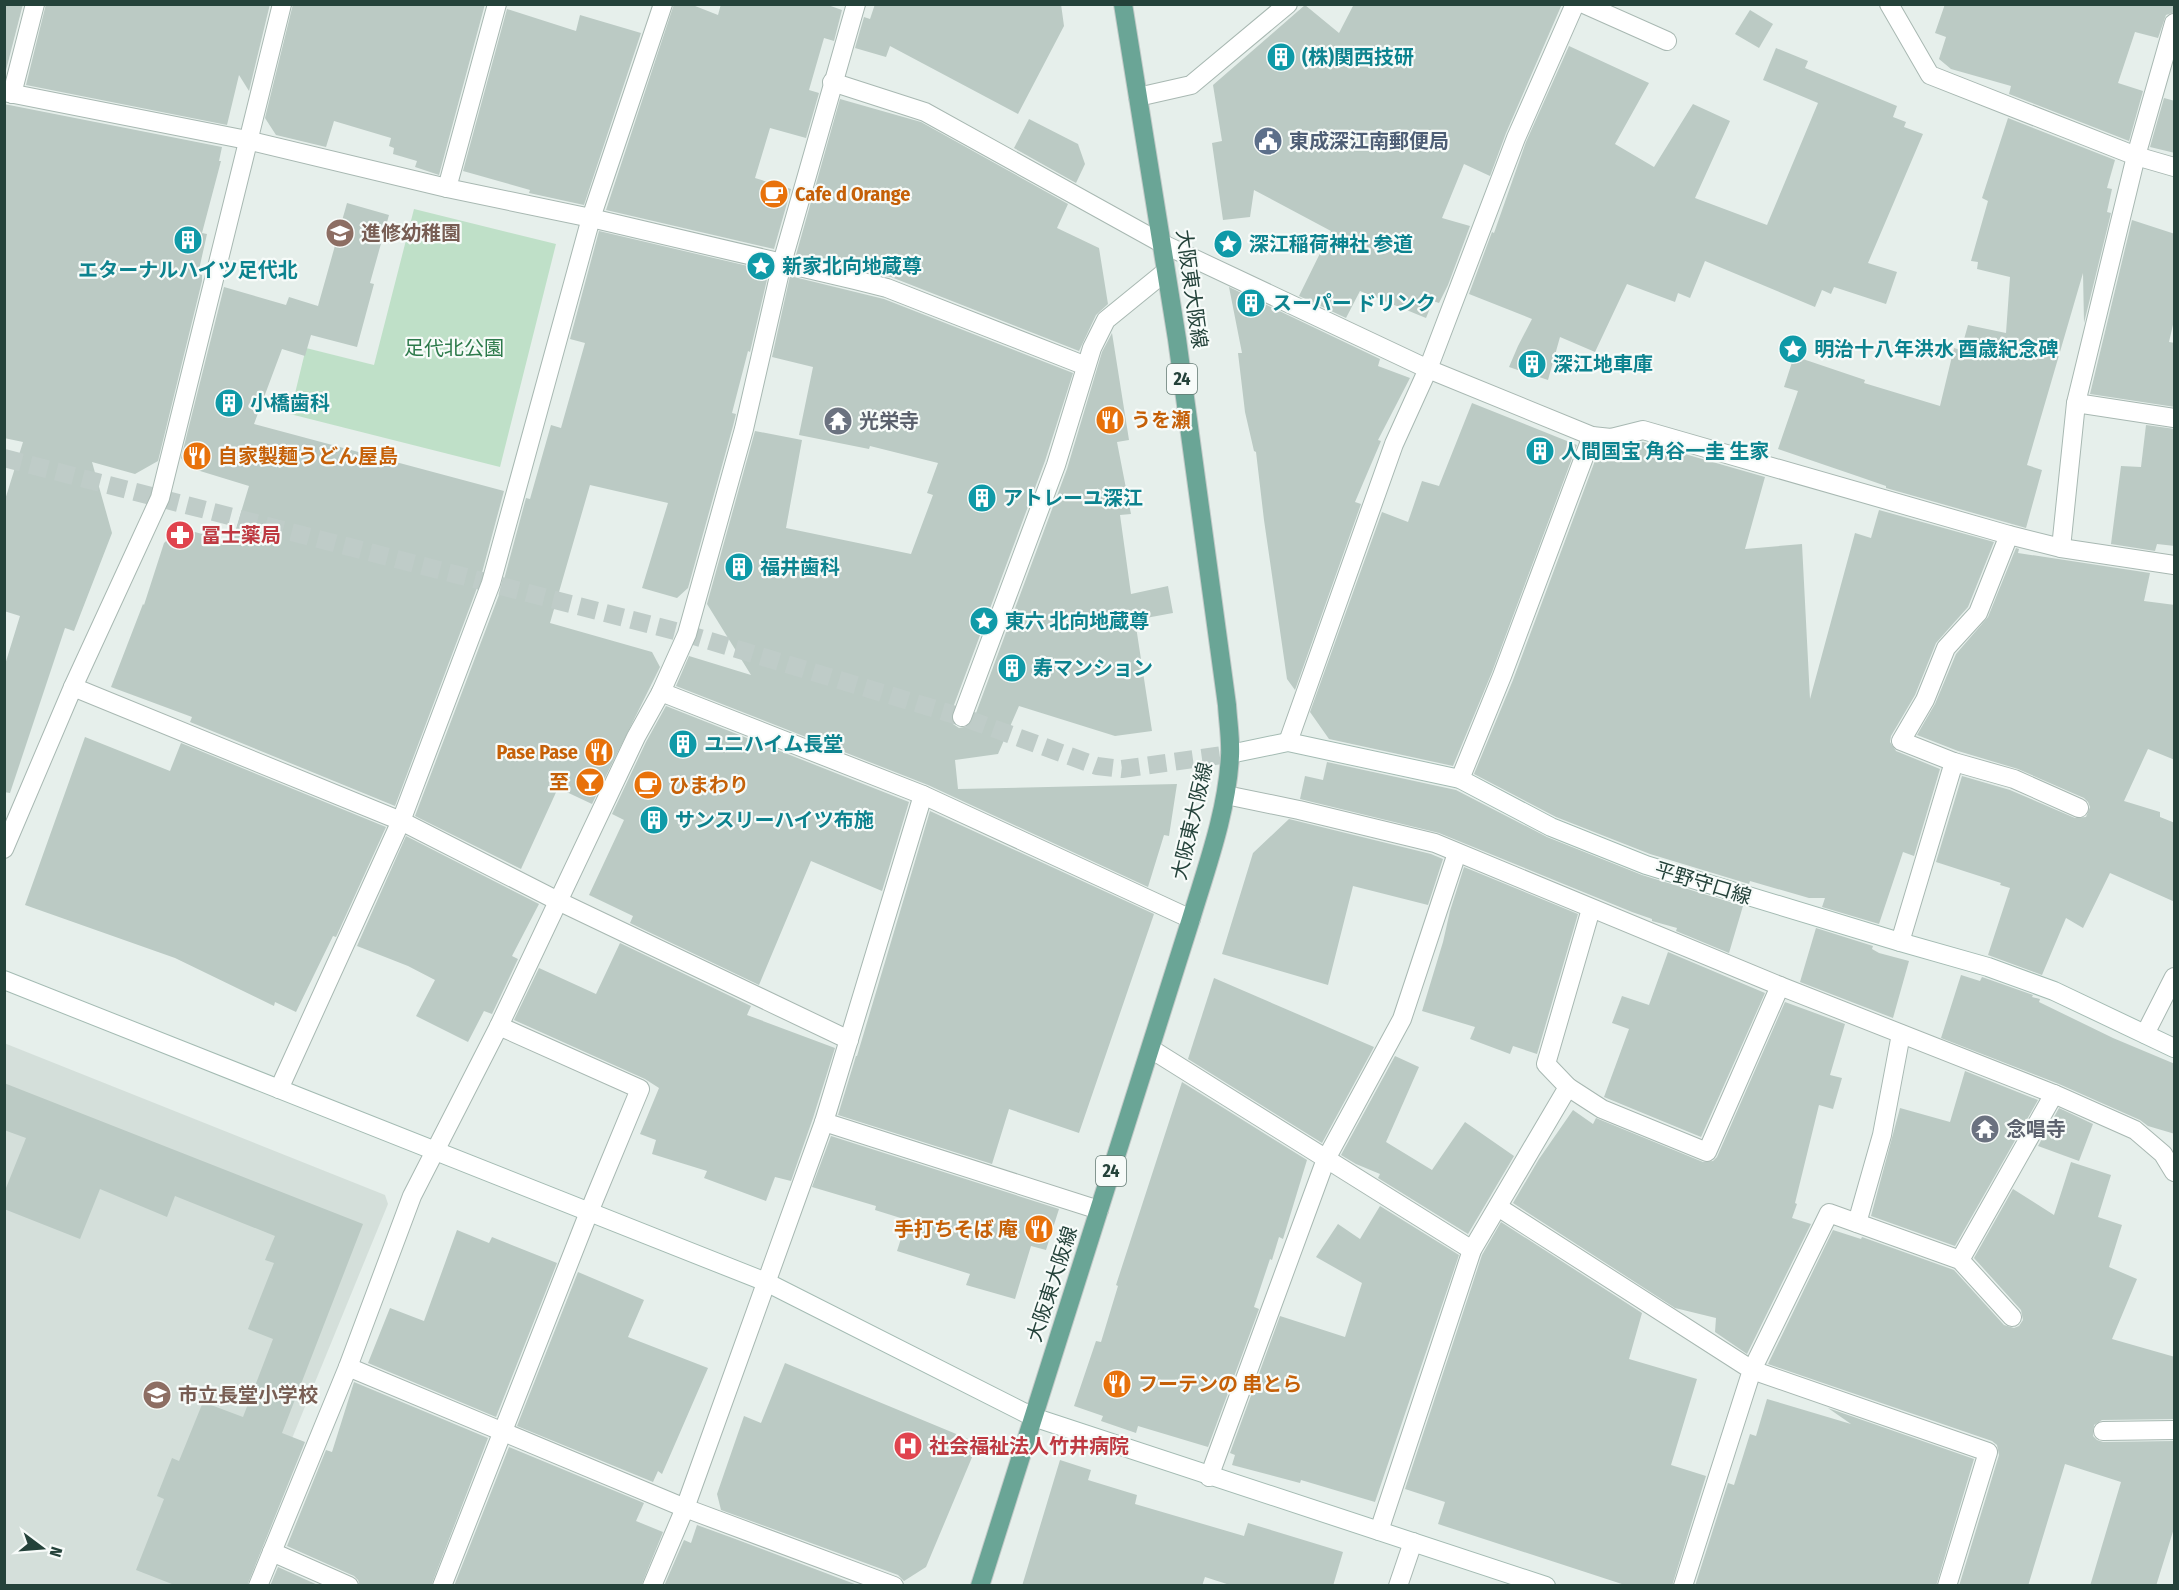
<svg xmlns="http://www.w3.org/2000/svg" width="2179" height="1590" font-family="'Fira Sans Condensed','Noto Sans JP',sans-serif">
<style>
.built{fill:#d4dfda}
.green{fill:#bfe0c8}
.building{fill:#bbcac4}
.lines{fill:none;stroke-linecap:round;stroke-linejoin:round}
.secondary-tunnel{stroke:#bfccc8;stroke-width:18;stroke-dasharray:18 9;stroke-linecap:butt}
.street-casing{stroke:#a8b8b2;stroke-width:20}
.secondary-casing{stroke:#a4bbb3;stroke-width:20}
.primary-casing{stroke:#c2cac8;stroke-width:20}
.street{stroke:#fff;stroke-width:18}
.secondary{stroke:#fff;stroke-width:18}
.primary{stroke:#6aa596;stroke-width:18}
.labels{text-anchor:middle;stroke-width:4.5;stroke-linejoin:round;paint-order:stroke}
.shield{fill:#f7fbf9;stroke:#637a73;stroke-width:1.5}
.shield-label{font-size:18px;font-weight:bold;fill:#24423a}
.culture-label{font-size:20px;font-weight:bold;fill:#0d838f;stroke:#f7fbf9;text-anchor:start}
.service-label{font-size:20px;font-weight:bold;fill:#4e5e75;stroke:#f7fbf9;text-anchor:start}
.food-label{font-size:20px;font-weight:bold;fill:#c56008;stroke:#f7fbf9;text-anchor:start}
.education-label{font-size:20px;font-weight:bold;fill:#785e54;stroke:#f7fbf9;text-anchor:start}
.street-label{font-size:20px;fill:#24423a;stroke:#f7fbf9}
.park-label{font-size:20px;fill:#2d7a4b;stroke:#f7fbf9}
.worship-label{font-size:20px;font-weight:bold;fill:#5b616d;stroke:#f7fbf9;text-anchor:start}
.health-label{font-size:20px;font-weight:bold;fill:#be3a42;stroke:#f7fbf9;text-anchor:start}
</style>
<rect width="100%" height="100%" fill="#e6efeb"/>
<!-- built -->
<path class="built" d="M4 1043 385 1195 388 1204 232 1585H5Z"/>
<!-- green -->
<path class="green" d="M414 209 556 244 500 467 290 414 306 348 374 365Z"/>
<!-- building -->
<g class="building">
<path d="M4 4H23L4 78Z"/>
<path d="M46 4H270L249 91 239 75 227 125 26 85Z"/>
<path d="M293 4H485L439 175 415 167 417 161 393 154 394 148 389 146 391 138 334 121 326 147 276 135 265 118Z"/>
<path d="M674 4H690L718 15 721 4H825L842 10 834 41 824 38 809 90 819 93 806 138 770 128 755 178 791 189 774 249 606 210Z"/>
<path d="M875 4H1061L1064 26 1018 114 890 46 886 57 855 48 864 17 870 19Z"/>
<path d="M1354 4H1562L1506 133 1490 176 1464 164 1442 218 1470 226 1448 285 1439 303 1433 301 1426 318 1360 291 1346 318 1299 296 1331 231 1254 190 1250 217 1223 220 1212 143 1222 141 1213 85 1305 5 1339 33Z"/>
<path d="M1945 4H2175V12L2166 15 2158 38 2135 32 2118 83 2143 91 2129 141 2009 94 2011 86 1951 69 1939 59 1946 37 1935 33Z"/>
<path d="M507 9 576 31 580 15 641 33 584 205 529 193 530 190 463 171Z"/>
<path d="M1750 10 1773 24 1759 48 1735 34Z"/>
<path d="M1569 46 1649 83 1615 144 1654 167 1693 104 1730 121 1695 198 1767 225 1818 103 1763 80 1776 48 1808 61 1805 68 1897 106 1893 117 1906 122 1904 127 1923 134 1868 263 1897 272 1886 304 1834 287 1831 294 1822 290 1815 307 1705 261 1690 298 1678 293 1675 302 1627 284 1595 352 1560 337 1548 380 1509 367 1518 346 1532 319 1469 294 1492 232 1494 233 1526 142Z"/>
<path d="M2164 98 2175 101V153L2150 147Z"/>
<path d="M840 99 921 122 1068 204 1057 228 1099 248 1108 304 1096 315 1079 351 891 277 796 255Z"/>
<path d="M4 104 222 147 219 161H221L202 233 207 234 198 274 202 275V281L158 461 135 474 92 462 112 533 74 631 65 628 10 793 4 792V668L20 616 4 611V503L23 442 4 438Z"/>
<path d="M2008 118 2115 160 2107 188 2112 189 2107 212 2111 213 2084 323 2083 273 2027 465 2042 470 2026 528 1886 488V486L1860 477 1778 449 1798 391 1784 387 1794 356 1865 380 1864 383 1940 406 1954 348 1961 350 1968 325 2006 333 2010 277 1977 269 1978 262 1971 261 1988 201 1982 198Z"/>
<path d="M1029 119 1078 144 1085 164 1076 183 1014 148Z"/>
<path d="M347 203 389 215 370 283 374 284 357 347 311 335 305 356 282 349 254 424 504 491 480 580 395 806 190 722 192 717 111 687 143 604 144 605 164 543 180 528 232 542 249 486 187 467 181 458 224 287 286 305 289 297 318 306Z"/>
<path d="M2132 220 2175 234V316L2169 342 2175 343V407L2090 394Z"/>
<path d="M599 231 769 271 750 352 748 351 732 413 736 414 733 426 688 588 677 598 642 588 668 503 590 485 550 623 652 652 660 667 592 804 558 788 521 869 415 816 502 587 526 498 530 499 551 425 561 428 585 343 570 339Z"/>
<path d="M790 276 884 299 1073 373 1045 461 951 713 953 724 959 728 969 726 973 721 1067 469 1102 352 1112 333 1129 440 1117 442 1131 514 1120 515 1131 594 1168 586 1173 613 1135 620 1152 731 1115 736 1019 706 998 754 955 760 958 789 1177 784 1169 836 1164 835 1148 887 928 785 676 686 689 656 751 675 707 604 755 431 802 440 786 528 911 554 933 495 927 493 938 463 870 446 869 449 799 435 813 367 772 357Z"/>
<path d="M1229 287 1380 359 1378 366 1410 378 1378 440 1381 441 1355 502 1361 504 1295 690 1287 679 1264 520 1256 452 1254 451 1245 412 1238 353H1242Z"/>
<path d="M1472 403 1577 445 1492 672 1453 766 1329 739 1310 712 1382 512 1408 522 1422 481 1439 486Z"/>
<path d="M2146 425 2175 429V546L2157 544 2155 551 2111 544 2121 466 2141 467Z"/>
<path d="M1643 442 1765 477 1745 549 1802 544 1810 699 1855 533 1871 538 1879 510 1994 542 1968 607 1936 643 1915 695 1891 736 1890 742 1896 751 1940 769 1914 856 1903 852 1879 924 1822 907 1825 898H1809L1750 881 1749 884 1650 854 1556 817 1474 774 1513 680 1599 450 1614 449Z"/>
<path d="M2016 548 2019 549 2018 553 2150 573 2144 601 2175 605V760L2148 749 2124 801 2160 812V817L2175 823V902L2110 873 2083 928 2066 918 2042 975 1988 955 2010 888 2000 885 2001 883 1936 862 1962 776 2010 790 2075 818 2086 817 2090 807 2088 802 2084 798 2018 769 1958 751 1917 735 1935 704 1956 654 1988 617Z"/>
<path d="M666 706 909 802 882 891 811 861 759 985 630 923 633 916 589 895 624 820 612 814 646 742Z"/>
<path d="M85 737 170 771 181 743 386 827 336 937 333 936 296 1012 275 1002 274 1006 175 958 25 905Z"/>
<path d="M1327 762 1456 790 1547 837 1642 875 1743 906 1729 953 1676 931 1677 928 1652 921V919L1632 912 1439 833 1300 799 1305 776 1323 780Z"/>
<path d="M930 811 1154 914 1079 1133 1009 1109 992 1164 838 1115 856 1056H857Z"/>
<path d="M1289 819 1431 854 1443 859 1428 905 1353 886 1328 985 1222 954 1253 853Z"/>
<path d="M406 836 539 904 512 956 518 959 492 1014 484 1011 468 1042 416 1016 435 980 408 966 357 946Z"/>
<path d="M1464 867 1578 914 1537 1054 1513 1046 1510 1054 1470 1039 1475 1027 1422 1011 1443 942 1450 911Z"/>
<path d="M1816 928 1873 946 1872 949 1879 953 1909 961 1893 1018 1800 982Z"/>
<path d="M620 943 751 1006 747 1015 835 1048 813 1118 791 1181 775 1177 766 1201 704 1178 707 1171 652 1154 656 1140 640 1134 659 1088 645 1079 514 1020 539 968 596 994Z"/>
<path d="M1668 952 1765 993 1701 1137 1604 1097 1629 1029 1612 1023 1622 996 1649 1005Z"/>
<path d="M1961 975 1980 981 1982 977 2033 995 2032 997 2040 999 2039 1002 2113 1038 2175 1064V1134L2148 1126 2140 1120 2059 1084 1941 1038Z"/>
<path d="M1214 978 1374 1047 1322 1143 1188 1059Z"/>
<path d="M1785 1002 1845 1024 1830 1075 1842 1078 1833 1109 1819 1105 1795 1203 1797 1204 1792 1218 1811 1224 1747 1354 1715 1332 1716 1318 1675 1308 1513 1203 1539 1159 1573 1110 1593 1124 1596 1118 1703 1162 1713 1161 1717 1157Z"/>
<path d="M1395 1056 1419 1067 1386 1142 1432 1170 1465 1122 1514 1156 1468 1234 1378 1178 1380 1174 1356 1164 1341 1155Z"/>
<path d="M1965 1071 2038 1100 1955 1246 1871 1216 1900 1108 1950 1122Z"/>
<path d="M1182 1082 1307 1160 1283 1239 1279 1237 1272 1260 1270 1259 1254 1307 1259 1309 1208 1447 1138 1426 1136 1433 1101 1421 1103 1416 1074 1406 1096 1341 1101 1342 1118 1286 1116 1285Z"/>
<path d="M4 1083 363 1224 282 1433 305 1442 247 1586H177L136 1570 164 1499 157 1496 172 1458 179 1461 203 1402 243 1417 273 1339 248 1329 274 1263 265 1260 275 1236 175 1196 167 1217 100 1189 80 1239 4 1209V1193L26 1138 4 1130Z"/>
<path d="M2059 1108 2093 1124 2079 1161 2038 1146Z"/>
<path d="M831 1136 1059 1209 1046 1250 1031 1246 1015 1299 966 1285 970 1274 897 1251 907 1220 875 1210 876 1206 812 1187Z"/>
<path d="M2071 1162 2111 1175 2098 1217 2122 1225 2109 1267 2137 1279 2112 1339 2175 1357V1419L2102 1420 2094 1425 2093 1436 2097 1440 2103 1442 2175 1441V1525L2156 1586H2090L2121 1482 2065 1464 2028 1586H1959L1999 1455 1997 1445 1992 1441 1768 1364 1833 1230 1861 1239 1862 1237 1954 1270 2004 1325 2014 1328 2019 1326 2023 1320 2021 1310 1974 1258 2013 1189 2054 1215Z"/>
<path d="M1380 1206 1459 1255 1375 1502 1301 1480 1300 1483 1232 1465 1235 1455 1230 1453 1280 1316 1345 1337 1362 1283 1316 1257 1338 1224 1360 1239Z"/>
<path d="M1501 1222 1642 1313 1629 1359 1697 1379 1671 1465 1706 1476 1672 1586H1628L1438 1524 1445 1502 1405 1489 1482 1255Z"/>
<path d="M457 1230 489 1243 492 1237 557 1263 496 1417 368 1363 390 1308 424 1321Z"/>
<path d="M578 1272 644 1300 628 1337 708 1368 662 1474 658 1471 653 1482 517 1426Z"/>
<path d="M785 1363 978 1443 926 1567 904 1581 898 1575 721 1510 717 1494 744 1416 761 1423Z"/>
<path d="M354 1382 488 1438 431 1586H360L358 1580 354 1576 287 1546 326 1450 332 1452Z"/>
<path d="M1767 1399 1851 1424 1828 1408 1974 1459 1936 1586H1695L1728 1483 1734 1485 1750 1434 1756 1436Z"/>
<path d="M509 1447 644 1503 636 1521 663 1532 641 1586H454Z"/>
<path d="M1060 1460 1091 1470 1088 1480 1137 1495 1135 1504 1244 1536 1248 1523 1343 1552 1333 1586H1233L1205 1577 1202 1586H1022Z"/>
<path d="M697 1525 730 1537 860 1586H664L684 1540 691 1543Z"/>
<path d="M278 1567 320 1586H270Z"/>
</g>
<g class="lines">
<!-- secondary-tunnel -->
<path class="secondary-tunnel" d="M4 458 687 634 962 717 1097 766 1122 769 1230 754"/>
<!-- street casing -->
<g class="street-casing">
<g id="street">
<path d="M1584 4 1667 41"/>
<path d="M1889 4 1930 75 2136 156 2174 167"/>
<path d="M832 82 925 112 1163 244 1428 369 1592 436 1611 438 1643 430 2009 535 2061 548 2174 565"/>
<path d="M4 92 247 140 447 188 591 218 855 280 887 288 1086 366"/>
<path d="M12 94 35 4"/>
<path d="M1138 97 1191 85 1288 4"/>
<path d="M447 188 497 4"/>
<path d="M2076 403 2174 418"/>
<path d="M2009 535 1978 613 1946 648 1925 700 1901 741 1954 762 2014 779 2079 808"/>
<path d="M2061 548 2076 403 2136 156 2174 23"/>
<path d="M73 687 401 821 558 901 849 1040"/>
<path d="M661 692 923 795 1191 919"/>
<path d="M962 717 1056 465 1092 348 1106 320 1165 272"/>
<path d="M1288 742 1394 444 1428 369 1516 138 1575 4"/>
<path d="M1460 779 1502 676 1592 436"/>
<path d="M1226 795 1299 810 1435 843 1780 986 2054 1094 2135 1130 2163 1154 2174 1172"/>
<path d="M4 849 73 687 160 498 282 4"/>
<path d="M1900 942 1954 762"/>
<path d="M2145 1034 2174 977"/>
<path d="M1151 1049 1472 1250"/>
<path d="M1568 1087 1602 1109 1707 1152 1780 986"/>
<path d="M279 1089 401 821 491 583 591 218 663 4"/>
<path d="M824 1122 1099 1210"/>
<path d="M1498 1207 1752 1370 1683 1586"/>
<path d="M1857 1223 1882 1135 1901 1034"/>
<path d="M1960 1260 2054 1094"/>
<path d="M348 1367 685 1508 894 1586"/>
<path d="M2103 1431 2174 1430"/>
<path d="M1209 1477 1326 1159 1402 1019 1457 853"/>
<path d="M1379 1531 1472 1250 1568 1087 1546 1064 1591 909"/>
<path d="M272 1552 349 1586"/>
<path d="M258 1586 348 1367 412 1196 499 1026 636 737 661 692 687 634 744 429 782 263 856 4"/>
<path d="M442 1586 589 1212 640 1089 499 1026"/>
<path d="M652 1586 685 1508 824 1122 923 795"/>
<path d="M1398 1586 1413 1542"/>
<path d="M1947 1586 1988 1452 1752 1370 1829 1213 1960 1260 2012 1317"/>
</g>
</g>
<!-- secondary casing -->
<g class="secondary-casing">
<g id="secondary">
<path d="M1230 754 1288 742 1460 779 1551 827 1646 865 1900 942 1988 967 2054 991 2174 1048"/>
<path d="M4 980 766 1282 1033 1417 1546 1586"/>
</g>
</g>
<!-- primary casing -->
<g class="primary-casing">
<path id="primary" d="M980 1586 1191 919C1207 866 1227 812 1230 756 1231 740 1228 722 1227 705L1177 339 1123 4"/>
</g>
<!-- street -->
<use href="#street" class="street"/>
<!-- secondary -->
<use href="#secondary" class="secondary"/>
<!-- primary -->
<use href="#primary" class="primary"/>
</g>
<!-- icons -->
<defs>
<g id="building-disc" transform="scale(1.5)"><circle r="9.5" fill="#0f9aa8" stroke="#f7fbf9"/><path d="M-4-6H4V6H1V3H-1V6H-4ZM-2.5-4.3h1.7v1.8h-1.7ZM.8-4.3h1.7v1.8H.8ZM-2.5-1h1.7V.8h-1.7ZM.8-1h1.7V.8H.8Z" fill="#fff"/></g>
<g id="civic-disc" transform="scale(1.5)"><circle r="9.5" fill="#5c6f8a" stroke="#f7fbf9"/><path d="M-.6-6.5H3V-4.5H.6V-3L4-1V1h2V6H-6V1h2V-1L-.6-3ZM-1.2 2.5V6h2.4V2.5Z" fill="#fff"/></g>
<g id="cafe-disc" transform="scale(1.5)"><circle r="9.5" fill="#e8710a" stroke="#f7fbf9"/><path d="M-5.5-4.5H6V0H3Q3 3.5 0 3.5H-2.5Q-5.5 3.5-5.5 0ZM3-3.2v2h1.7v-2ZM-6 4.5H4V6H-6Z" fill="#fff"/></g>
<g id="school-disc" transform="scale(1.5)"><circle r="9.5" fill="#8d6e63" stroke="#f7fbf9"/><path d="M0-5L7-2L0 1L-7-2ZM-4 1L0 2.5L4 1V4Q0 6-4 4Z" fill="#fff"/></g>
<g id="sight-disc" transform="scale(1.5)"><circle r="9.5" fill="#0f9aa8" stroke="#f7fbf9"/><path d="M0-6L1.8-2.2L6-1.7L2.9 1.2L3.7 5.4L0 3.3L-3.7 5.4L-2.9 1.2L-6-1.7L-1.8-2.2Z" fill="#fff"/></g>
<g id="restaurant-disc" transform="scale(1.5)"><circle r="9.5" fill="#e8710a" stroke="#f7fbf9"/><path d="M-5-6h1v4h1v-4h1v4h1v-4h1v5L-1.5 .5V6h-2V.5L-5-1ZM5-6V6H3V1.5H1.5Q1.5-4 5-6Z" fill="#fff"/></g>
<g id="temple-disc" transform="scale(1.5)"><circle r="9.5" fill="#6b7280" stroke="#f7fbf9"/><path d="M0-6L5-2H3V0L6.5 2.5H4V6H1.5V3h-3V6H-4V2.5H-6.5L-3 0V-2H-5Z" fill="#fff"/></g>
<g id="pharmacy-disc" transform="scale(1.5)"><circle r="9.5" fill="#e0444e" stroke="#f7fbf9"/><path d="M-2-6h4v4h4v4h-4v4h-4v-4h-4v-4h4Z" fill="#fff"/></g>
<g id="bar-disc" transform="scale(1.5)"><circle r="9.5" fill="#e8710a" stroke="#f7fbf9"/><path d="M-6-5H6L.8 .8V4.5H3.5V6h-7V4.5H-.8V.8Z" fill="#fff"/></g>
<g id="hospital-disc" transform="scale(1.5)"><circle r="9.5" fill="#e0444e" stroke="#f7fbf9"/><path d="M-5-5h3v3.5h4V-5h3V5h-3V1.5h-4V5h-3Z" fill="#fff"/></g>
</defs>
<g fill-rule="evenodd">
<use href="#building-disc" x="1281" y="57"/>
<use href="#civic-disc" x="1268" y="141"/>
<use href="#cafe-disc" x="774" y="194"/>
<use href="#school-disc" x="340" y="233"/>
<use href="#building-disc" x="188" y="240"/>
<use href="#sight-disc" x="1228" y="244"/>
<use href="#sight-disc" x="761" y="266"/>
<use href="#building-disc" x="1251" y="303"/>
<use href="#sight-disc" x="1793" y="349"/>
<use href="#building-disc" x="1532" y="364"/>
<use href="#building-disc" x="229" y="403"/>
<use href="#restaurant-disc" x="1110" y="420"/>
<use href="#temple-disc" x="838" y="421"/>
<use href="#building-disc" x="1540" y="451"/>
<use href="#restaurant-disc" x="197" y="456"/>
<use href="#building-disc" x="982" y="498"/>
<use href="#pharmacy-disc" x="180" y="535"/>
<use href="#building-disc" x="739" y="567"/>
<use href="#sight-disc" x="984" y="621"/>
<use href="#building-disc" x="1012" y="668"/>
<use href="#building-disc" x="683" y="744"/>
<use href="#restaurant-disc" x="599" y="752"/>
<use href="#bar-disc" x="590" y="782"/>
<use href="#cafe-disc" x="648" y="785"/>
<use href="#building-disc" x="654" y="820"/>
<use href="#temple-disc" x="1985" y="1129"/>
<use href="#restaurant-disc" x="1039" y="1229"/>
<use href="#restaurant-disc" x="1117" y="1384"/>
<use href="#school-disc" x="157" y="1395"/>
<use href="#hospital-disc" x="908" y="1446"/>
</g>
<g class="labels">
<!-- shield labels -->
<g class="shield">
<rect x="1167" y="364" width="30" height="30" rx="4.5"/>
<rect x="1096" y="1156" width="30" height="30" rx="4.5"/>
</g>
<g class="shield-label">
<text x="1182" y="385">24</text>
<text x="1111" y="1177">24</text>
</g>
<!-- culture labels -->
<g class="culture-label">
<text x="1302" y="64">(株)関西技研</text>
<text x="1249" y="251">深江稲荷神社 参道</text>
<text x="782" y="273">新家北向地蔵尊</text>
<text x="188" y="277" text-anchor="middle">エターナルハイツ足代北</text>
<text x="1272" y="310">スーパー ドリンク</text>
<text x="1814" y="356">明治十八年洪水 酉歳紀念碑</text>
<text x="1553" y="371">深江地車庫</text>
<text x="250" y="410">小橋歯科</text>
<text x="1561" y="458">人間国宝 角谷一圭 生家</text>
<text x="1003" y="505">アトレーユ深江</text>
<text x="760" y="574">福井歯科</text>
<text x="1005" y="628">東六 北向地蔵尊</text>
<text x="1033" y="675">寿マンション</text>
<text x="704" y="751">ユニハイム長堂</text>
<text x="675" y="827">サンスリーハイツ布施</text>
</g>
<!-- service labels -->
<g class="service-label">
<text x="1289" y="148">東成深江南郵便局</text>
</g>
<!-- food labels -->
<g class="food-label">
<text x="795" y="201">Cafe d Orange</text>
<text x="1131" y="427">うを瀬</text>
<text x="218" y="463">自家製麺うどん屋島</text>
<text x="578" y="759" text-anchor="end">Pase Pase</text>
<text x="569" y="789" text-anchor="end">至</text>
<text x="669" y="792">ひまわり</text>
<text x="1018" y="1236" text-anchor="end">手打ちそば 庵</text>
<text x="1138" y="1391">フーテンの 串とら</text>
</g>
<!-- education labels -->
<g class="education-label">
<text x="361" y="240">進修幼稚園</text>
<text x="178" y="1402">市立長堂小学校</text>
</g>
<!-- street labels -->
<g class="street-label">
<text transform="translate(1192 289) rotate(82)" y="7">大阪東大阪線</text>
<text transform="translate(1192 821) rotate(-77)" y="7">大阪東大阪線</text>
<text transform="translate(1703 883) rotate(17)" y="7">平野守口線</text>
<text transform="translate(1052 1284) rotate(-72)" y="7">大阪東大阪線</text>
</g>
<!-- park labels -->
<g class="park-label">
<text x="454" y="355">足代北公園</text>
</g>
<!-- worship labels -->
<g class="worship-label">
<text x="859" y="428">光栄寺</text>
<text x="2006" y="1136">念唱寺</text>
</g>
<!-- health labels -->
<g class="health-label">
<text x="201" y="542">冨士薬局</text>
<text x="929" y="1453">社会福祉法人竹井病院</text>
</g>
</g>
<!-- border -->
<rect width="2179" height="1590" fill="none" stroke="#24423a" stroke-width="12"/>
<!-- north arrow -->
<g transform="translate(42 1548) rotate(106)" stroke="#f7fbf9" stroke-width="4.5" paint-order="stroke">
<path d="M0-4.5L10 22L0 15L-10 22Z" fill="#24423a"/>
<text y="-9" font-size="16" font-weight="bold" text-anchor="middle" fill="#24423a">N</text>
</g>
</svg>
